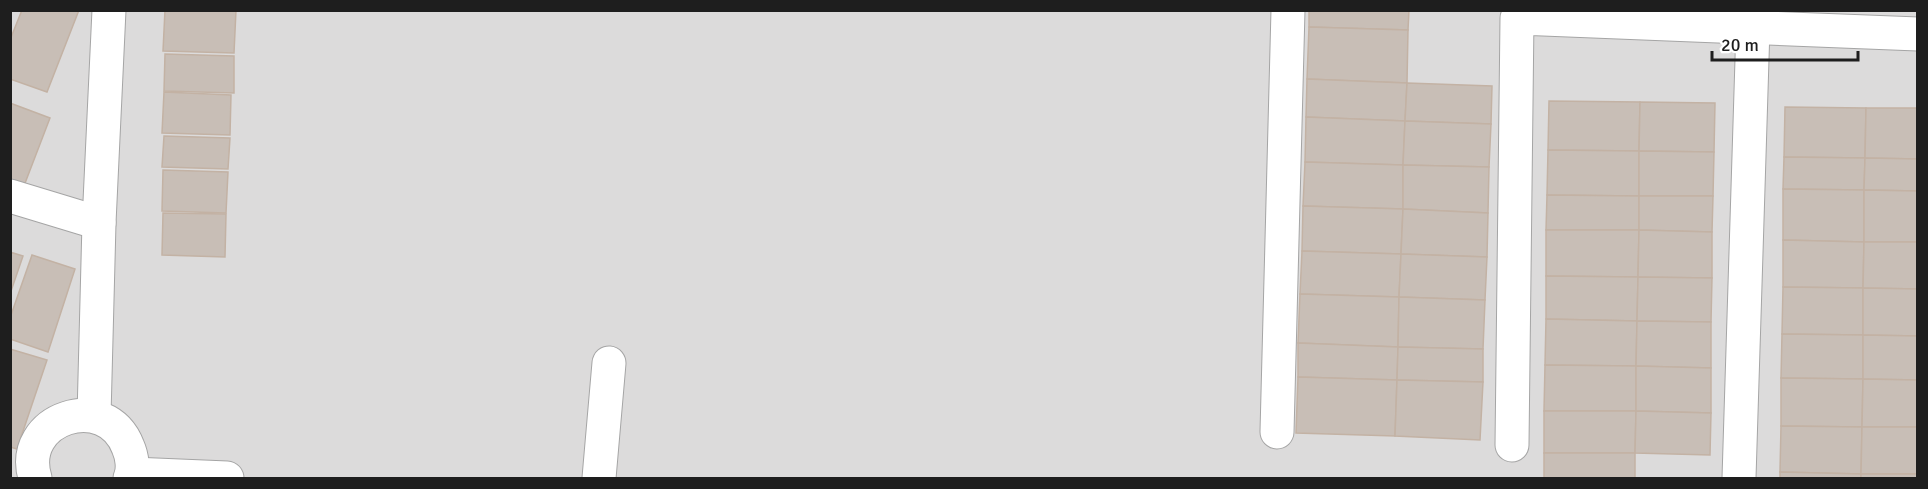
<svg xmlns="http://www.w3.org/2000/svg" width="1928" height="489" font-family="Signika,sans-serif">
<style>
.residential{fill:#dcdbdb}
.building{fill:#c8beb6;stroke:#c3b2a4;stroke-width:1.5}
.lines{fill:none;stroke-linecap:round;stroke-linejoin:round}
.street-casing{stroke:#a5a5a5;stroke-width:35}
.street{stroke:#fff;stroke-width:33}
</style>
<rect width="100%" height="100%" fill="#f0ece3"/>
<!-- residential -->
<path class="residential" d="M10 11H1917V478H11Z"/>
<!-- building -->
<g class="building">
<path d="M22 10H79L47 92 10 79V40Z"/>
<path d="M165 10H236L234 53 163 51Z"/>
<path d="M1309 10H1409L1408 30 1309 27Z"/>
<path d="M1309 27 1408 30 1407 83 1307 79Z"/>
<path d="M165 54 234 56V93L164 91Z"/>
<path d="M1307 79 1407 83 1405 121 1306 117Z"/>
<path d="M1407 83 1492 86 1491 124 1405 121Z"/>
<path d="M164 92 231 95 230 135 162 133Z"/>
<path d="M1549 101 1640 102 1639 151 1548 150Z"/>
<path d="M1640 102 1715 103 1714 152 1639 151Z"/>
<path d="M10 103 50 118 22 191 10 186Z"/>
<path d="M1785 107 1866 108 1865 158 1784 157Z"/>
<path d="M1866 108H1918V159L1865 158Z"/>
<path d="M1306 117 1405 121 1403 165 1305 162Z"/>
<path d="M1405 121 1491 124 1489 167 1403 165Z"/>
<path d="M164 136 230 138 228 169 162 167Z"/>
<path d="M1548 150 1639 151V196L1547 195Z"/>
<path d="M1639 151 1714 152 1713 196H1639Z"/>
<path d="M1784 157 1865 158 1864 190 1783 189Z"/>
<path d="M1865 158 1918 159V191L1864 190Z"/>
<path d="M1305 162 1403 165V209L1303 206Z"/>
<path d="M1403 165 1489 167 1488 213 1403 209Z"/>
<path d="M163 170 228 172 226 213 162 211Z"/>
<path d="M1783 189 1864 190V242L1783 240Z"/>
<path d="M1864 190 1918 191V242H1864Z"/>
<path d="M1547 195 1639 196V230H1546Z"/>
<path d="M1639 196H1713L1712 232 1639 230Z"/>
<path d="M1303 206 1403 209 1401 254 1302 251Z"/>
<path d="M1403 209 1488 213 1487 257 1401 254Z"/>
<path d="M163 213 226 214 225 257 162 255Z"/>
<path d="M1546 230H1639L1638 277 1546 276Z"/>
<path d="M1639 230 1712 232V278L1638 277Z"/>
<path d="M1783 240 1864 242 1863 288 1783 287Z"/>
<path d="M1864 242H1918V289L1863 288Z"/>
<path d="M1302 251 1401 254 1399 297 1300 294Z"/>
<path d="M10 252 23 256 10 294Z"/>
<path d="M1401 254 1487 257 1485 300 1399 297Z"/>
<path d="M32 255 75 269 48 352 10 339V318Z"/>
<path d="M1546 276 1638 277 1637 321 1546 319Z"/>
<path d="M1638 277 1712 278 1711 322 1637 321Z"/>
<path d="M1783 287 1863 288V335L1782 334Z"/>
<path d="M1863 288 1918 289V336L1863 335Z"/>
<path d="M1300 294 1399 297 1398 347 1298 343Z"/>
<path d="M1399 297 1485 300 1483 349 1398 347Z"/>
<path d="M1546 319 1637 321 1636 366 1545 365Z"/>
<path d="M1637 321 1711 322V368L1636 366Z"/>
<path d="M1782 334 1863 335V379L1781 378Z"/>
<path d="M1863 335 1918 336V380L1863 379Z"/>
<path d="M1298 343 1398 347 1397 380 1298 377Z"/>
<path d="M1398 347 1483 349V382L1397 380Z"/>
<path d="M10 349 47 360 17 449 10 447Z"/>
<path d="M1545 365 1636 366V411H1544Z"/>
<path d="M1636 366 1711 368V413L1636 411Z"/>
<path d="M1298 377 1397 380 1395 436 1296 433Z"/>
<path d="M1781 378 1863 379 1862 427 1781 426Z"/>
<path d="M1863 379 1918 380V427H1862Z"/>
<path d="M1397 380 1483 382 1480 440 1395 436Z"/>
<path d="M1544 411H1636L1635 453H1544Z"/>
<path d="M1636 411 1711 413 1710 455 1635 453Z"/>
<path d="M1781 426 1862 427 1861 474 1780 472Z"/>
<path d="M1862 427H1918V474H1861Z"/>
<rect x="1544" y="453" width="91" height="25"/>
<path d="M1780 472 1861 474V478H1780Z"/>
<rect x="1861" y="474" width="57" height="4"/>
</g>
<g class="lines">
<!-- street casing -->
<g class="street-casing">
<g id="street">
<path d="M10 196 99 223"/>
<path d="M94 416 99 223 109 10"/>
<path d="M1277 432 1288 10"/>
<path d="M1512 445 1517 18 1918 34"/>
<path d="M132 474 227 478"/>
<path d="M35 478C17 418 106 389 128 447 132 456 134 469 130 478"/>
<path d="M599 478 609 363"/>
<path d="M1739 478 1753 27"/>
</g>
</g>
<!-- street -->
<use href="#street" class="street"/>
</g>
<!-- border -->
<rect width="1928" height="489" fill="none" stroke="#1e1e1e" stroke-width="24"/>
<!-- scale -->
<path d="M1712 51v9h146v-9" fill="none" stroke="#1e1e1e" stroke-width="3"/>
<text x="1721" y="51" font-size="18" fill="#1e1e1e" stroke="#ffffff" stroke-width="4.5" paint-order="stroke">20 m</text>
</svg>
